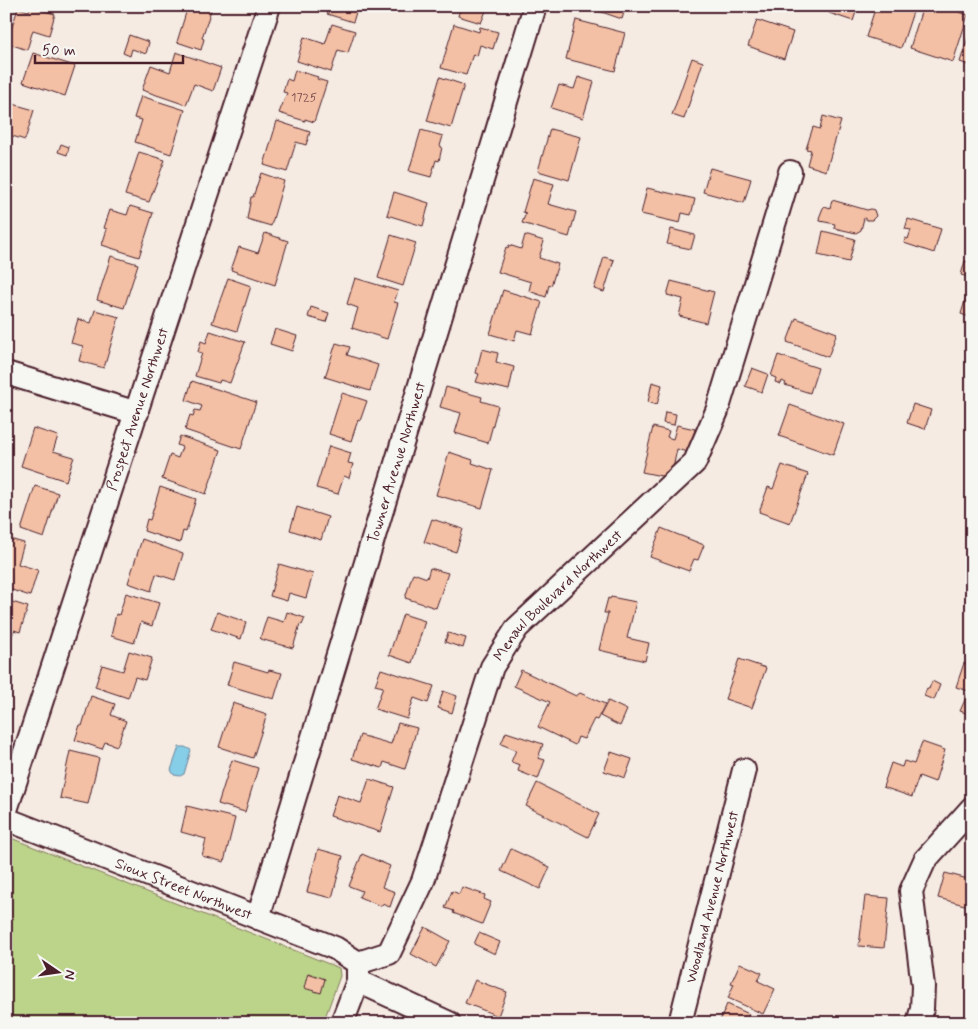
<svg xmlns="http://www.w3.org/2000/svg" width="978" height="1029" font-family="Mynerve,sans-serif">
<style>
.green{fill:#bbd48a;stroke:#827a5a}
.water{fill:#86cde7;stroke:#6e879c}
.building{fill:#f3c0a5;stroke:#4a1f2b}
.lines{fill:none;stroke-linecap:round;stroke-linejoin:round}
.street-casing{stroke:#4a1f2b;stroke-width:26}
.street{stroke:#f6f6f2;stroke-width:22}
.labels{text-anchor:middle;stroke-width:5;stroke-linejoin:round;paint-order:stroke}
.number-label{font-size:12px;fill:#74474a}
.street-label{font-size:15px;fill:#4a1f2b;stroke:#f6f6f2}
</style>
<rect width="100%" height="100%" fill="#f5ebe3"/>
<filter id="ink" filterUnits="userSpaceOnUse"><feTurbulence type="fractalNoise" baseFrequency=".02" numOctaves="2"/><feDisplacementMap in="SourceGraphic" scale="10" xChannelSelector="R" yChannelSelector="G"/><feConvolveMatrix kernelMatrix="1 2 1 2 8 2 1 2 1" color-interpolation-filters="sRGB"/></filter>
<g filter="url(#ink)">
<!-- green -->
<path class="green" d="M11 838 339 968 340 976 323 1023H6V842Z"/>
<!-- water -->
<path class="water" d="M179 747H185L191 750 184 774 180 776 174 775 171 770Z"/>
<!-- building -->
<g class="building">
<path d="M188 6 212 7 202 38 204 39 201 50 177 42Z"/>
<path d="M329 6H358L353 22 327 14Z"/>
<path d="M461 6H488L481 23 458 16Z"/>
<path d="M584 6H626L622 19Z"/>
<path d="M831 6H858L853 21 829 13Z"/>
<path d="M866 6H915L901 48 866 37 874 12 865 9Z"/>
<path d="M923 6H941L968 15 953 62 910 48Z"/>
<path d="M18 8 29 11 30 8 37 9 55 14 49 35 33 30 27 50 7 43Z"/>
<path d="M576 20 625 33 615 71 566 59Z"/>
<path d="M757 20 793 32 784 59 748 46Z"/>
<path d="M332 24 355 31 348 53 338 50 331 72 297 61 304 37 325 44Z"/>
<path d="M454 24 479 32 480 27 498 32 493 49 480 45 477 56 473 54 466 75 441 68Z"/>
<path d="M972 25V66L960 62Z"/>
<path d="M129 35 149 42 146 54 132 49 130 56 123 53Z"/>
<path d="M176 52 221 68 213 91 194 84 186 105 142 90 151 65 170 72Z"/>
<path d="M33 53 75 66 65 96 23 82Z"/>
<path d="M692 58 703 62 684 119 672 115Z"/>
<path d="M295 70 318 77 317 79 327 82 314 122 305 119V121L279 113 287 93 283 92 287 79 292 81Z"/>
<path d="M440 77 464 85 451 128 427 121Z"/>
<path d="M578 77 594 82 583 118 551 108 559 85 574 89Z"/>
<path d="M141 96 185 110 171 154 135 142 142 120 134 118Z"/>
<path d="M6 102 34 110 25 140 6 134Z"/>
<path d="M823 116 841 121 826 171 807 165 811 150 806 149 813 127 820 129Z"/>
<path d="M277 121 310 132 306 145 296 142 287 172 264 165Z"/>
<path d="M550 129 581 137 569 180 538 171Z"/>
<path d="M421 130 443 136 440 146 442 147 439 161 436 160 431 177 409 171Z"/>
<path d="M61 144 69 147 67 155 58 152Z"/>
<path d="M139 152 165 160 149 202 125 195Z"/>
<path d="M710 168 751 179 744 203 703 192Z"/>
<path d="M261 173 284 181 271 226 247 219 251 197H253Z"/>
<path d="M533 178 554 184 548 204 576 212 569 237 522 223 526 213 523 212Z"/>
<path d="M647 188 695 199 691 215 682 213 680 223 641 214Z"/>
<path d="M394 192 429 203 423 226 387 215Z"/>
<path d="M832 200 867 210 871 209 874 210 876 216 872 220H867L864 218 861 230 856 233 834 228 835 224 820 221 819 218 823 208 825 206 830 208Z"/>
<path d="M130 206 153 213 139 257 102 245 107 229 104 228 110 210 127 215Z"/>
<path d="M908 219 941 229 934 253 904 243 905 238 908 239 911 230 905 229Z"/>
<path d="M671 229 695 235 691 249 667 244Z"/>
<path d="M823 231 855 239 849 262 818 255Z"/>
<path d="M265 233 288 241 275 285 231 270 239 247 258 253Z"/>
<path d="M391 235 416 243 403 286 378 278Z"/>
<path d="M525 235 544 241 539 258 558 264 551 286 549 285 546 297 529 291 531 282 498 272 506 247 508 248 509 245 521 249Z"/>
<path d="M111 256 138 264 124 308 97 300Z"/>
<path d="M604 257 614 260 604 292 594 289Z"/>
<path d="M965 261 972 263V278L961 275Z"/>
<path d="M228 278 251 286 237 331 212 323Z"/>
<path d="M355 278 398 291 394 302 398 303 387 339 352 328 358 308 347 304Z"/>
<path d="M671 281 714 292 706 323 679 316 683 299 667 295Z"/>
<path d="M971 281H972V318L961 314Z"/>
<path d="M503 290 542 302 532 334 517 330 514 341 490 334Z"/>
<path d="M311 307 329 313 326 322 308 317Z"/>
<path d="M95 310 119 317 104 368 79 361 83 346 71 343 78 319 91 323Z"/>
<path d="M796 318 837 333 828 357 787 342Z"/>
<path d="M275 329 297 336 292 351 270 344Z"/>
<path d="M210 331 245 342 230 383 220 380 219 383 195 376 202 353 198 352 201 341 206 343Z"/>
<path d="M336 343 350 347 347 355 378 365 370 391 325 377Z"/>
<path d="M482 349 498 353 496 362 514 367 509 390 476 382 479 374 476 373Z"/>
<path d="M778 355 818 368 810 393 785 385 786 383 782 381 781 384 775 382 776 378 771 376Z"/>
<path d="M752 368 768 374 762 392 745 386Z"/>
<path d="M192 381 256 402 241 449 185 430 190 415 193 416 195 410 200 411 202 406 186 400Z"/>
<path d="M652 382 662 385 657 405 648 402Z"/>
<path d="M446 387 482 397 481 401 498 406 488 443 455 433 461 413 440 407Z"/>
<path d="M342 393 367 401 360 421 358 420 351 441 329 434Z"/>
<path d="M913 404 931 410 925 429 907 423Z"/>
<path d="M790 405 844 424 833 455 779 436Z"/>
<path d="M665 412 676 414 674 425 663 423Z"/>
<path d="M677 425 695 429 690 453 677 449 671 478 642 472 653 427 669 431 667 437 673 439Z"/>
<path d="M33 428 58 436 53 451 74 457 66 481 21 466Z"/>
<path d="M180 436 221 450 206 494 162 479 170 455 178 458 182 447 177 445Z"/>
<path d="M329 446 351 453 348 463 353 464 349 478 344 476 338 494 316 488Z"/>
<path d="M449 452 473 460 472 463 493 470 482 508 436 495Z"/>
<path d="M782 465 808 474 790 523 759 512 768 487 773 489Z"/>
<path d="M35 486 58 493 44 538 21 530Z"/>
<path d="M160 487 196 499 186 532 183 531 180 543 144 531 147 519 150 520Z"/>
<path d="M297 507 328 517 321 540 290 530Z"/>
<path d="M432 519 463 529 456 552 424 542Z"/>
<path d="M661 528 704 545 698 560 694 559 689 571 650 557Z"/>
<path d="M6 538 24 543 18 564 38 570 30 596 6 588Z"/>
<path d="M142 539 183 554 175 580 156 574 151 591 128 583Z"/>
<path d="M279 564 313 574 306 598 289 593 287 601 270 596Z"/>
<path d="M430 568 448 573 436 608 405 598 413 573 427 578Z"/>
<path d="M126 593 159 603 152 626 141 622 134 643 111 636 116 614 119 615Z"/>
<path d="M611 597 636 602 627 638 649 643 645 661 599 650 608 613H604L608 598 610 599Z"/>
<path d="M6 600 28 607 20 632 14 630 8 649H6Z"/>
<path d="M217 612 246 622 241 639 211 629Z"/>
<path d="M287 612 305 618 302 625 300 624 293 648 260 639 267 617 284 622Z"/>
<path d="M403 614 425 621 412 663 389 655Z"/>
<path d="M448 633 466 638 463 648 445 642Z"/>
<path d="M971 649H972V715L960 711 969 691 956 687 964 663 966 664Z"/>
<path d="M129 651 152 658 145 680 135 677 128 698 95 687 102 665 123 671Z"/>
<path d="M739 659 766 668 752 708 725 699Z"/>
<path d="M234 662 268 672 269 670 282 673 274 699 227 685Z"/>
<path d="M381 669 434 686 428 703 414 698 407 719 375 709 383 687 375 685Z"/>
<path d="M521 670 576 696 580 693 605 704 597 720 594 719 584 739 578 737 575 745 538 727 550 702 514 686Z"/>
<path d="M932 681 940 685 934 700 924 696 927 688 929 689Z"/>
<path d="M443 691 457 696 452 713 438 708Z"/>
<path d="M91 696 115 704 111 715 126 721 117 746 105 742 102 749 75 740 80 725 82 726Z"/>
<path d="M608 701 627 710 620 726 600 716Z"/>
<path d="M233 703 267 714 253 758 219 747Z"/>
<path d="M398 723 417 728 405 769 384 762 382 768 352 759 360 735 391 744Z"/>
<path d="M506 732 543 744 538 758 545 760 538 779 518 771 520 765 511 762 516 750 501 744Z"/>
<path d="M922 742 945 750 935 782 919 776 912 797 883 787 891 763 902 767 904 761 914 764Z"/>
<path d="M70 751 99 758 88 804 60 798Z"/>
<path d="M611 752 632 759 625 778 604 771Z"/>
<path d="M232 760 258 768 245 812 218 804Z"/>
<path d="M369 779 394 787 380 832 330 816 337 795 361 803Z"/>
<path d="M537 783 599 814 588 837 526 806Z"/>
<path d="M187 806 235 818 224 862 202 856 206 839 181 832Z"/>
<path d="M318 849 343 856 332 898 307 892Z"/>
<path d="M511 849 550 867 540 889 501 871Z"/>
<path d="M362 854 390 866 382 887 395 892 390 907 382 904 381 906 359 897 362 891 349 886Z"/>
<path d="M945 873 972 880V907L938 898Z"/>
<path d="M462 887 485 895 484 899 491 902 482 924 453 913 454 911 445 908 452 891 459 894Z"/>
<path d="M865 896 889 898 884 948 859 946Z"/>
<path d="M425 927 450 941 436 967 411 954Z"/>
<path d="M479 933 500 942 495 954 474 944Z"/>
<path d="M740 963 762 973 758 981 775 989 763 1014 728 998 734 984 731 983Z"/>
<path d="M308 973 325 979 321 993 304 988Z"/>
<path d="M475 980 507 992 498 1016 465 1003Z"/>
<path d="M727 1004 749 1014 746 1021 749 1023H719Z"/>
</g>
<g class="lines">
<!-- street casing -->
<g class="street-casing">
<g id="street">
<path d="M6 373 137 413"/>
<path id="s1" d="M6 810 269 6"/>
<path id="s2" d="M6 819 335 948 358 963"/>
<path id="s3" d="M258 918 535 6"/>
<path id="s4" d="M358 963 389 953 423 881 492 667 517 628 695 462 717 411 790 172"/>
<path d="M358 981 449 1023"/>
<path d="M342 1023 358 981V967"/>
<path id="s5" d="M680 1023 744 770"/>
<path d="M918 1023 922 1009 923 986 911 891 925 860 972 808"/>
</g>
</g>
<!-- street -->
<use href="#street" class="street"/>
</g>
</g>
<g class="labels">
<!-- number labels -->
<g class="number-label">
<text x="304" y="101">1725</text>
</g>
<!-- street labels -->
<g class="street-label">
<text dy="5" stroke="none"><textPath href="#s1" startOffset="422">Prospect Avenue Northwest</textPath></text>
<text dy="5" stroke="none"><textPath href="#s3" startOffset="476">Towner Avenue Northwest</textPath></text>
<text dy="5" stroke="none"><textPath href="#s4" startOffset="435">Menaul Boulevard Northwest</textPath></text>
<text dy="5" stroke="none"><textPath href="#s2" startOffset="191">Sioux Street Northwest</textPath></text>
<text dy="5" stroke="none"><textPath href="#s5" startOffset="130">Woodland Avenue Northwest</textPath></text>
</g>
</g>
<!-- margin -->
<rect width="978" height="1029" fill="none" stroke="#f6f6f2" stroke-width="25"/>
<rect x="12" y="12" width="953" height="1004" fill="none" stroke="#4a1f2b" stroke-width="2" filter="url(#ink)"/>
<!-- north arrow -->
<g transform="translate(58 972) rotate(103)" stroke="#f6f6f2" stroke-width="4" paint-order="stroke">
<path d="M0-4L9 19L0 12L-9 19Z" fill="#4a1f2b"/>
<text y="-8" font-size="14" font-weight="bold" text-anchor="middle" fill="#4a1f2b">N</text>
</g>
<!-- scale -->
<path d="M35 55v8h148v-8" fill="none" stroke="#4a1f2b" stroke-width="2.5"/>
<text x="42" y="55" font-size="15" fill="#4a1f2b" stroke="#f6f6f2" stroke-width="4" paint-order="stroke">50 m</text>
</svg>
